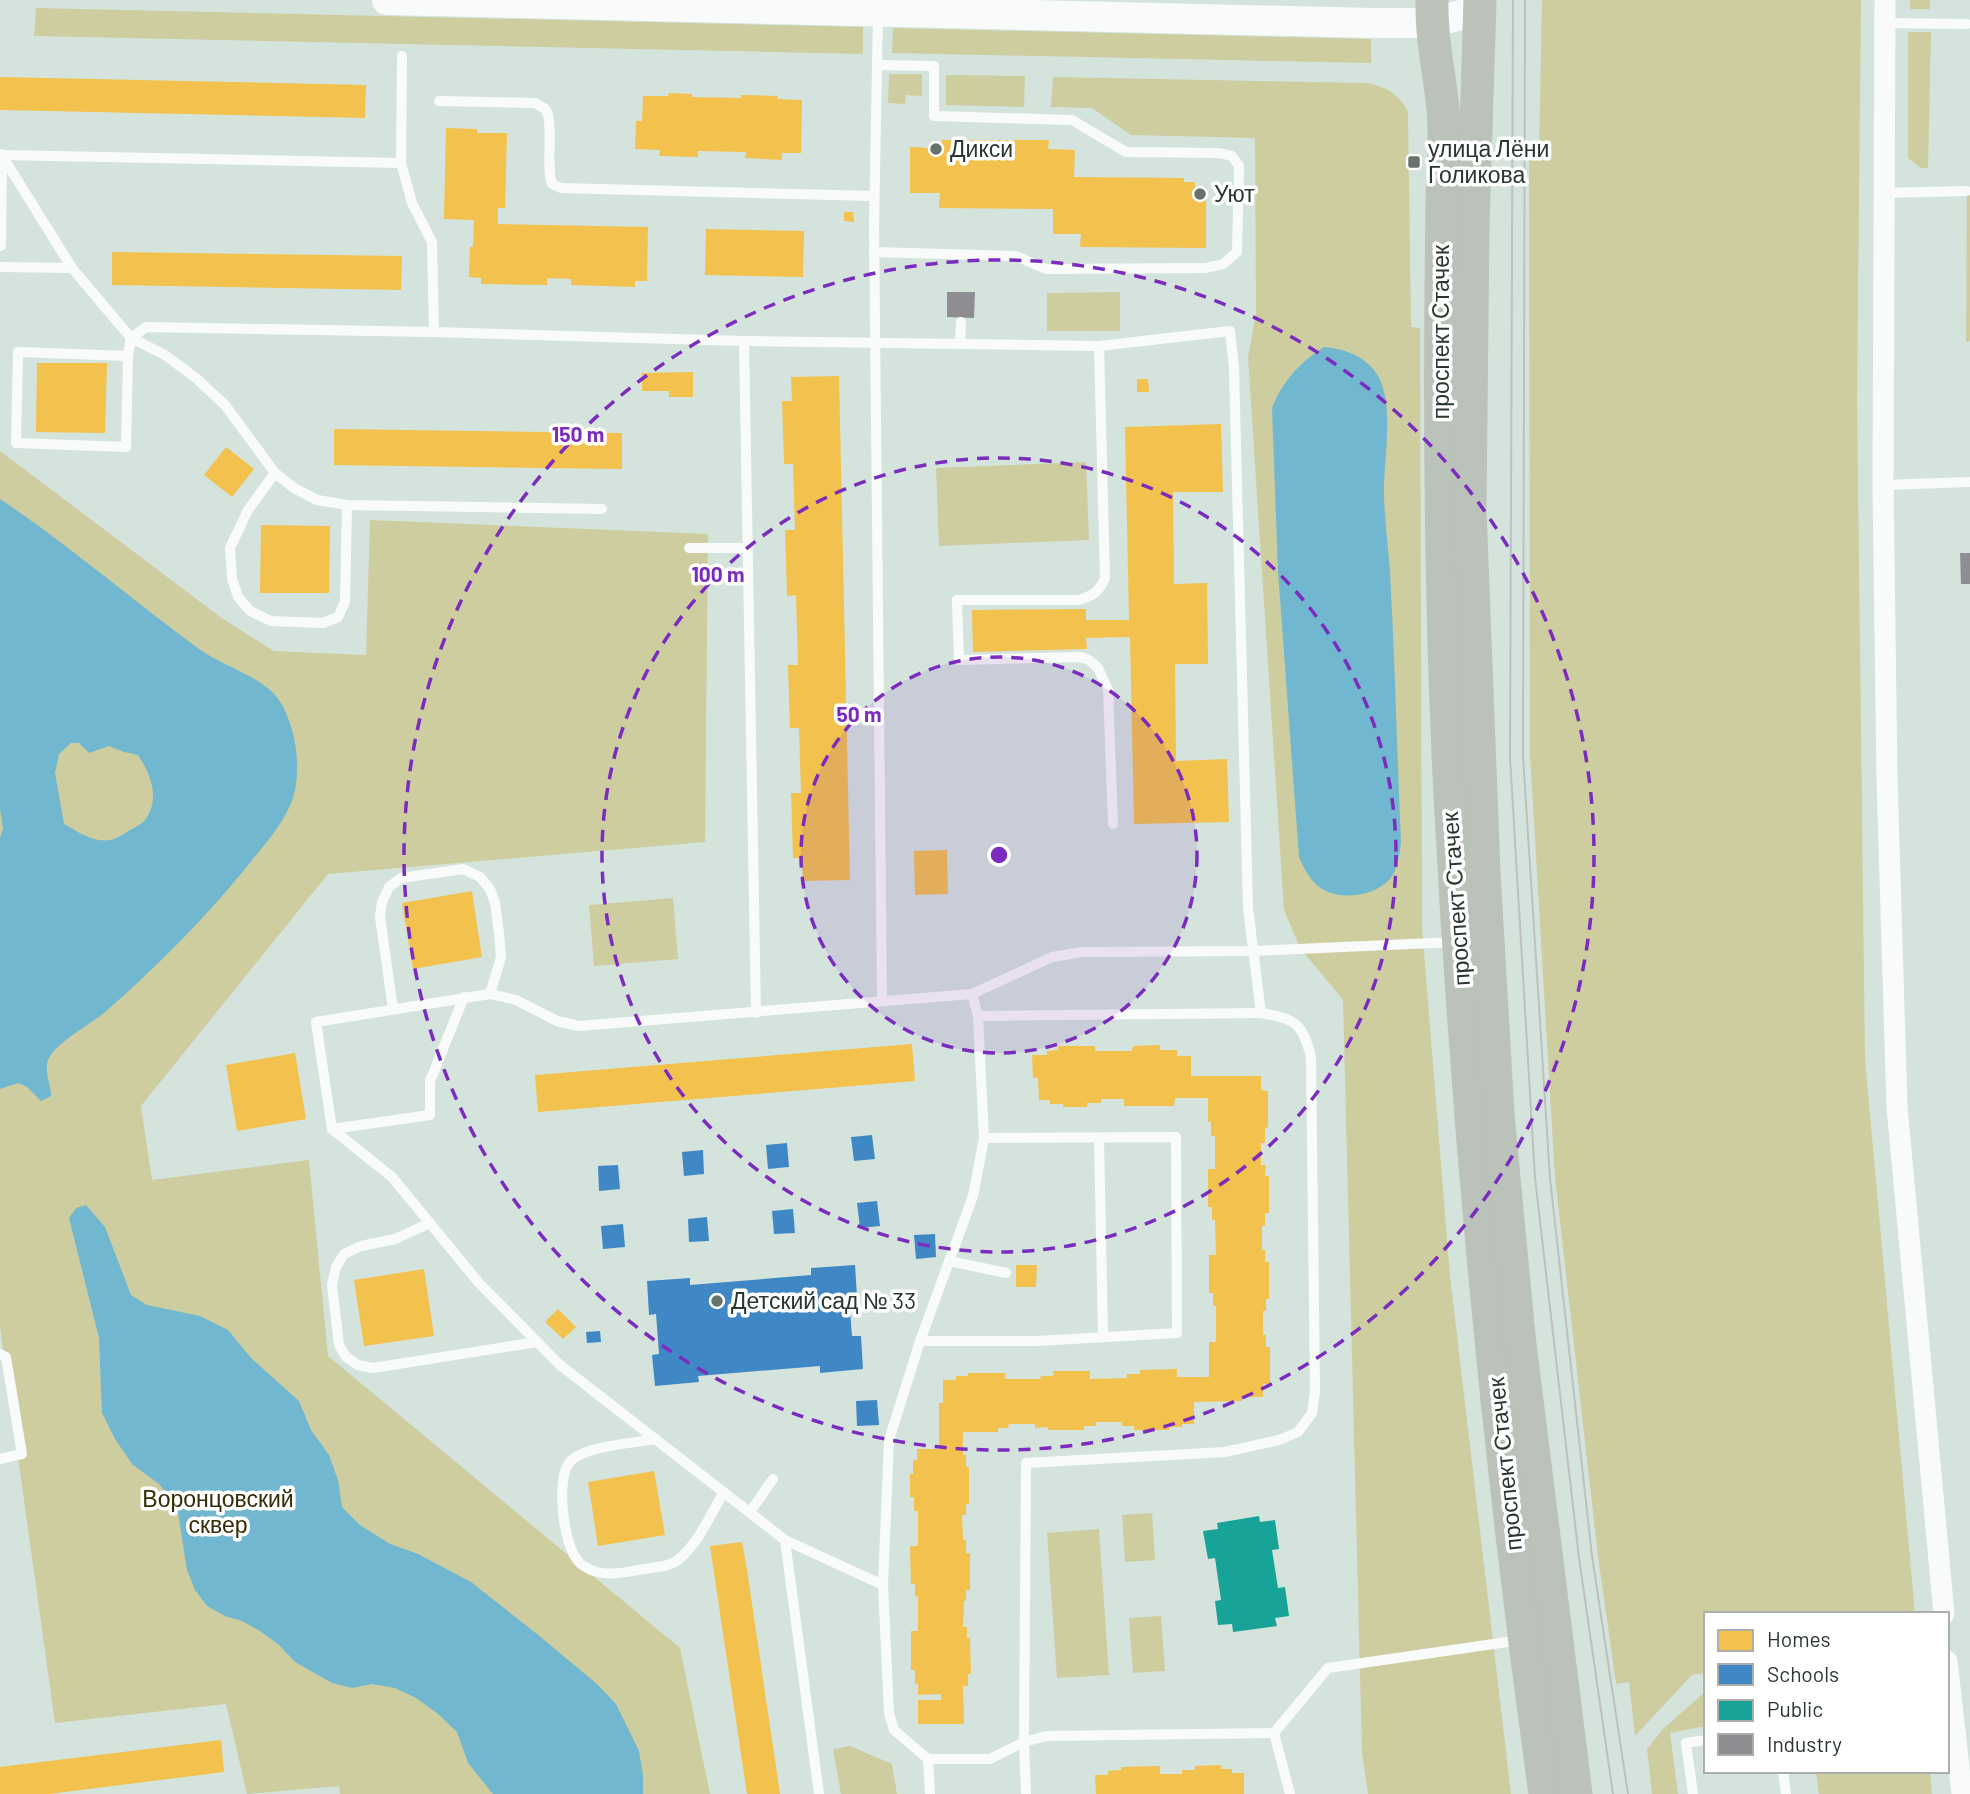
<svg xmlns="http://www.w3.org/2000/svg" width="1970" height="1794" font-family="Barlow,sans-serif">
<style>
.green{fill:#cdcda0}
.water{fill:#70b7cf;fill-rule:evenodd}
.homes{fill:#f2c14e}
.schools{fill:#3f88c5}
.public{fill:#17a398}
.industry{fill:#8d8d92}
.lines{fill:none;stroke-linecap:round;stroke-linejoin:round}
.lane{stroke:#f9fbfa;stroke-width:10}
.street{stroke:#f9fbfa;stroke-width:21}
.secondary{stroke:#f9fbfa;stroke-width:30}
.primary{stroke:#bbc2b9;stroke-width:33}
.tram{stroke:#bcc0be;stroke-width:2}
.ring{fill:none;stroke:#7b2cbf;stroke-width:3.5;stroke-dasharray:12 9}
.poi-dot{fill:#66736c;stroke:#fff;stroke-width:2.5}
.labels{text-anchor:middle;stroke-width:7;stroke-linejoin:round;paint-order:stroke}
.poi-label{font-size:23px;fill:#2a3630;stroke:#fff;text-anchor:start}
.street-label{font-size:23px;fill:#2a3630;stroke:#fff}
.park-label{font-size:23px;fill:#332c07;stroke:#fff}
.centre{fill:#7b2cbf;stroke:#fff;stroke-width:3.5}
.ring-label{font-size:21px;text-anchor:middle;font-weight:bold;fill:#7b2cbf;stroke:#fff;stroke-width:7;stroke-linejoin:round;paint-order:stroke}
</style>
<rect width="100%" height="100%" fill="#d4e4dc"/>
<!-- green -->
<g class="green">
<path d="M1542 0H1861L1857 400 1865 1059 1915 1614H1706V1673L1692 1675 1635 1736 1629 1682 1616 1684 1598 1556 1555 1178 1530 755 1529 157 1539 153Z"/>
<rect x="1910" y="0" width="20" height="9"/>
<path d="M36 8 863 27V54L34 36Z"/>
<path d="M893 28 1371 39V63L892 53Z"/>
<path d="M1908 32H1931L1928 168H1921L1908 158Z"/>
<path d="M889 74H922V96L906 95 905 104 888 103Z"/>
<path d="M946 75 1025 76 1024 107 946 105Z"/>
<path d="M1053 77 1368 83C1387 88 1399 93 1408 112L1411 327 1420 328 1422 927 1450 1276 1511 1794H1368L1362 1753 1343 1000 1300 948 1284 910 1248 357 1256 313 1255 138 1131 135 1092 108 1051 107Z"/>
<path d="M1967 191H1970V341L1966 342Z"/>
<path d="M1120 292V331H1047V293Z"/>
<path d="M0 451 223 619 274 651 366 655 370 520 708 534 705 842 328 874 141 1106 152 1180 309 1160 328 1356 680 1648 710 1794H340L339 1786 247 1794 226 1704 55 1723 0 1328Z"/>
<path d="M1086 462 1089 540 939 546 936 468Z"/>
<path d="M673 898 678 959 594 966 589 905Z"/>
<path d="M1152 1513 1155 1560 1125 1562 1122 1515Z"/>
<path d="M1099 1529 1109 1675 1057 1678 1047 1533Z"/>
<path d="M1161 1616 1165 1671 1133 1673 1129 1618Z"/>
<path d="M1706 1691V1726L1670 1733 1678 1794H1652L1647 1749 1663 1729Z"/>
<path d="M850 1746 892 1764 897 1794H841L833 1749Z"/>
<path d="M1816 1771H1930L1932 1794H1819Z"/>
</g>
<!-- water -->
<g class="water">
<path d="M1324 347C1345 349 1366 356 1378 376 1395 405 1383 463 1384 497 1385 522 1388 547 1390 572 1395 662 1397 753 1401 843 1399 856 1398 870 1389 880 1375 895 1345 900 1326 891 1312 885 1305 870 1299 857L1278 571 1272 408C1283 381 1299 363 1324 347Z"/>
<path d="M0 499C69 545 132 600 199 649 222 666 264 677 279 700 296 726 302 768 293 798 285 822 265 844 249 864 206 917 157 967 105 1012 90 1025 56 1042 48 1060 44 1072 51 1084 51 1096L41 1101 27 1087 18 1083 0 1089V838L3 828 0 809ZM71 743H79L89 753 109 746 124 752 138 755C150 773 160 797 147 817 144 823 136 827 130 830 119 837 112 842 99 840 86 838 75 830 64 824L55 773 59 754Z"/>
<path d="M86 1205 105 1227 131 1295 147 1305 200 1316 228 1330 251 1358 299 1401 311 1430 329 1455 338 1480 342 1507 360 1525 390 1544 418 1554 471 1582 537 1634 597 1684 616 1704 639 1751 643 1775V1794H493L468 1763 457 1732 437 1713 416 1698 395 1688 372 1684 352 1688 332 1683 295 1662 279 1645 260 1631 242 1621 225 1616 207 1606 195 1590 187 1570 177 1506 159 1484 132 1464 115 1439 102 1413 99 1338 69 1218 76 1208Z"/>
</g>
<!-- homes -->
<g class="homes">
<path d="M0 77 366 85 365 118 0 110Z"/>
<path d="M669 93 692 94V97L741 98V95L778 96 777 99 802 100 801 153H782V160L745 158 746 152 698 151V157L659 156 660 150 635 149 636 121H642L643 96H668Z"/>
<path d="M446 128 477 129V133H507L505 208H498V224L648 227 647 281H635V287L571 285V279L547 278V285L481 284V278L469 277 470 247H473L474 220 444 219Z"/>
<path d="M942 140H1049L1048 149 1075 150 1074 177 1184 178V182H1195V187H1206V248L1080 247 1081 234H1053V209L939 208 940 193H910V147L930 148V144H942Z"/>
<path d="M844 212H853L854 222 844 221Z"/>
<path d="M706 229 804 231 803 277 705 275Z"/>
<path d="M112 252 402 256 401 290 112 285Z"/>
<path d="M37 363H107L105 433 36 432Z"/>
<path d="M693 372V397H669V391H642V373Z"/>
<path d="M839 376 850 880 803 881 802 858H793L791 793H801L799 728H790L788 665H798L796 595 787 596 785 530H795L793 464H784L782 401H792L791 377Z"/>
<path d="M1137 379H1148L1149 392H1137Z"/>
<path d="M1221 424 1223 492H1173L1174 584 1207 583 1208 664H1175L1176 761 1227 759 1229 822 1134 824 1130 637 1086 638 1087 649 973 652 972 610 1086 609V620H1129L1125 427Z"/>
<path d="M334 429 622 433V469L334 465Z"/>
<path d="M226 447 254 469 232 497 204 475Z"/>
<path d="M261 525 330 526 329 593H260Z"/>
<path d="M947 850 948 894 915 895 914 851Z"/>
<path d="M472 891 482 957 413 969 402 903Z"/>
<path d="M912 1044 915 1081 538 1112 535 1075Z"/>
<path d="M1160 1045V1050H1177V1056H1191V1076H1261V1090L1268 1091V1127L1265 1128V1143H1261V1165H1266L1265 1176H1269V1213H1265V1226H1262V1250H1265V1262H1269V1299H1266V1311H1263V1335H1266V1347H1270V1384H1263V1397H1242V1401L1194 1402V1424H1182V1427H1169V1430H1134V1426H1122V1422H1096V1426H1084V1430H1048V1427L1035 1428V1424H1009L1008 1428H998V1432H963V1455H966V1467H969V1504H966V1515H962L963 1540H966V1553H970V1590H966V1601H964L963 1627H967V1638H970L971 1674H968V1686H963L964 1724H918V1700H941V1694L918 1695V1683L915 1684V1670H911V1631H918V1597L915 1596V1584H911L910 1546H918V1511H914V1497H910V1474H913V1460H917V1449H939V1403H943V1380H956V1376H968V1373H1005V1379H1040L1041 1376H1054L1053 1371H1090V1379L1127 1378V1374H1140V1370L1177 1369V1377H1209V1342H1216V1306H1213V1293H1209V1255H1216L1215 1220H1212V1207H1208V1169H1215V1136H1211V1122H1208V1098H1175L1174 1106H1124V1099H1101V1103H1087V1107H1063V1104H1050V1100H1039L1038 1078H1033L1032 1055H1047V1051L1058 1050V1046H1095V1051H1132L1133 1046Z"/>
<path d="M295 1053 306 1119 237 1131 226 1065Z"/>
<path d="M1016 1265H1037L1036 1287H1016Z"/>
<path d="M424 1269 434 1336 364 1346 354 1280Z"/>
<path d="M558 1309 576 1327 563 1339 545 1322Z"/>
<path d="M654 1471 665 1535 598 1546 588 1482Z"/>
<path d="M742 1542 747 1570 780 1794H747L710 1546Z"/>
<path d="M221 1740 224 1772 49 1794H0V1767Z"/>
<path d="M1221 1765V1769H1232V1773H1244V1794H1096L1095 1775H1108V1771L1121 1770V1767L1160 1766V1774H1182V1770H1195V1766Z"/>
</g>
<!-- schools -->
<g class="schools">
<path d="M872 1135 875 1159 854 1161 851 1137Z"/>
<path d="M787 1143 789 1167 768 1169 766 1145Z"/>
<path d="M703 1150 704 1174 684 1176 682 1152Z"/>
<path d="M618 1165 620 1189 599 1191 598 1166Z"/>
<path d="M877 1201 880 1226 860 1228 857 1203Z"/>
<path d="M793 1209 795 1233 774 1234 772 1211Z"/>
<path d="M707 1217 709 1241 689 1242 688 1219Z"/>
<path d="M623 1224 625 1247 603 1249 601 1226Z"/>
<path d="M935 1234 936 1257 916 1259 914 1235Z"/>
<path d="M855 1265 857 1296 849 1297 852 1336H861L863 1369 820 1373V1366L698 1376 699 1382 655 1386 652 1355 659 1354 656 1314 649 1315 647 1281 690 1278V1285L811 1275V1268Z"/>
<path d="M600 1331 601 1342 587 1343 586 1332Z"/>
<path d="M877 1400 879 1425 857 1426 856 1401Z"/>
</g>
<!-- public -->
<path class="public" d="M1259 1516 1260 1522 1275 1520 1279 1549 1272 1550 1278 1588 1285 1587 1289 1616 1275 1618 1277 1626 1233 1632 1232 1624 1218 1625 1215 1601 1221 1600 1215 1558 1208 1559 1203 1531 1218 1529 1217 1523Z"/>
<!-- industry -->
<g class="industry">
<path d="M947 292H975L974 318 947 317Z"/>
<path d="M1960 553H1970V584H1961Z"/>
</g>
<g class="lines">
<!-- lane -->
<g class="lane">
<path d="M878 13 874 227 882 1001"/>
<path d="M1884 23 1967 24"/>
<path d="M439 101 535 103C535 104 545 108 545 109 555 120 545 166 552 184L561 188 874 196"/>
<path d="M1 154 72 268"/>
<path d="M401 163 402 56"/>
<path d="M1883 193 1967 191"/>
<path d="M1 246 2 155 401 163 412 203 432 242 434 332"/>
<path d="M874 252 1016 256 1046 269 1206 268 1223 264 1237 252 1239 166 1232 156 1219 153 1126 152 1072 120 934 116V66L877 65"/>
<path d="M0 267 72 268 131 338 165 355 196 378 225 405 275 473 294 488 317 500 347 505 602 509"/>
<path d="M744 341 756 1013"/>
<path d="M960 344 961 322"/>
<path d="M1099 346 1105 578C1099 592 1093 596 1078 600H957L959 660 1080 657 1089 660 1098 668 1108 690 1113 824"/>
<path d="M128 356 18 352 16 443 126 447 128 356 131 338 146 327 434 332 744 341 1099 346 1230 331 1234 368 1248 908 1261 1013C1296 1019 1302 1023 1311 1057L1315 1391 1312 1413 1298 1432 1279 1440 1225 1452 1026 1463 1024 1742 1026 1794"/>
<path d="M275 473 248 510 230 548 232 579 238 597 250 611 271 621 323 623 338 617 345 602 347 505"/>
<path d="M1883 485 1970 482"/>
<path d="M689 548H747"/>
<path d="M464 997 430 1081V1115L332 1129 316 1022 490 994 516 1000 557 1021 579 1026 972 994 1052 957 1082 952 1253 951 1455 942"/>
<path d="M393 1009 380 917 382 902 389 887 401 878 463 869 480 877 490 889 495 903 499 933 501 957 490 994"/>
<path d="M978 1016 1261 1013"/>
<path d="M332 1129 392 1177 479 1283 560 1365 785 1540 819 1794"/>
<path d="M1099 1138 1103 1336"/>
<path d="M430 1223 395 1239 361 1246 344 1254 336 1267 332 1285 339 1345 346 1357 358 1365 373 1368 537 1342"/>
<path d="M949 1261 1006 1273"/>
<path d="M920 1341H1037L1177 1333 1176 1137 984 1138"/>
<path d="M0 1354 6 1357 22 1454 0 1459"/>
<path d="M656 1439C635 1443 581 1446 569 1463 556 1480 563 1544 578 1561 580 1564 587 1568 591 1570 608 1577 626 1572 644 1569 656 1567 670 1567 679 1559 699 1543 711 1513 724 1492"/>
<path d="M750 1512 773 1479"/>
<path d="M785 1540 883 1585"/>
<path d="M1274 1733 1290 1794"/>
<path d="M928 1759H990L1024 1742 1046 1736 1274 1733 1328 1668 1521 1640"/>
<path d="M1783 1771 1786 1794"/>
<path d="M930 1794 928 1759 894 1730 889 1713 883 1585 889 1440 920 1341 973 1196 984 1138 978 1016 972 994"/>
<path d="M1693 1794 1686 1743 1706 1740"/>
</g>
<!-- street -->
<g class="street">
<path d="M1885 0 1883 485 1887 778 1897 1107 1944 1614"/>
<path d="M1947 1661 1962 1794"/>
</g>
<!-- secondary -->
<path class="secondary" d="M387 0 1373 23H1431L1479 10"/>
<!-- primary -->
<g class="primary">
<path d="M1432 0C1431 37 1439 71 1443 108 1446 140 1442 174 1442 207 1439 403 1440 599 1450 795 1467 1129 1499 1463 1545 1794"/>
<path d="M1480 0 1473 226 1470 510 1484 872 1498 1114 1519 1336 1576 1794"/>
</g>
<!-- tram -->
<g class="tram">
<path d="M1513 0 1510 757 1535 1178 1579 1558 1613 1794"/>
<path d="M1525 0 1523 756 1550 1178 1592 1556 1628 1794"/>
</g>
</g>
<!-- distance rings -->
<circle cx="999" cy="855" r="198" fill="#7b2cbf" fill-opacity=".12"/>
<g class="ring">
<circle cx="999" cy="855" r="198"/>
<circle cx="999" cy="855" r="397"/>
<circle cx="999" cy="855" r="595"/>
</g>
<!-- markers -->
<g class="poi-dot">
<circle cx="936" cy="149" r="7"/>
<rect x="1407" y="155" width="14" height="14" rx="3.5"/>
<circle cx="1200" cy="194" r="7"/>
<circle cx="717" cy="1301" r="7"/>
</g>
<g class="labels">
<!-- poi labels -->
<g class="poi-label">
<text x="950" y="157">Дикси</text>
<text x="1428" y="157">улица Лёни<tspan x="1428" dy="26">Голикова</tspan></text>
<text x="1214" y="202">Уют</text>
<text x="731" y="1309">Детский сад № 33</text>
</g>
<!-- street labels -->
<g class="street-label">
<text transform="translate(1441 332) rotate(-90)" y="8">проспект Стачек</text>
<text transform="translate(1456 899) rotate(-94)" y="8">проспект Стачек</text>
<text transform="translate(1505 1464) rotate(-96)" y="8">проспект Стачек</text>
</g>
<!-- park labels -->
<g class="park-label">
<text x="218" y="1507">Воронцовский<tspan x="218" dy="26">сквер</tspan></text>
</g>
</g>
<circle cx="999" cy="855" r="10" class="centre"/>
<g class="ring-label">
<text x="578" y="442">150 m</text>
<text x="718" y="582">100 m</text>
<text x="859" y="722">50 m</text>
</g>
<!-- legend -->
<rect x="1704" y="1612" width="245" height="161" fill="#ffffff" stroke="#aaafac" stroke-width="2"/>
<rect x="1718" y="1630" width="35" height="21" fill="#f2c14e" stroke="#aaafac" stroke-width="2"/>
<text x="1767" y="1647" font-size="21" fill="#2a3630">Homes</text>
<rect x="1718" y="1664" width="35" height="21" fill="#3f88c5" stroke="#aaafac" stroke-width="2"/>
<text x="1767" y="1682" font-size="21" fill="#2a3630">Schools</text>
<rect x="1718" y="1700" width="35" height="21" fill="#17a398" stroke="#aaafac" stroke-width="2"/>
<text x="1767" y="1717" font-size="21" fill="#2a3630">Public</text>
<rect x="1718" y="1734" width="35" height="21" fill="#8d8d92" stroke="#aaafac" stroke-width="2"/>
<text x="1767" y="1752" font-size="21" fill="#2a3630">Industry</text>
</svg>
